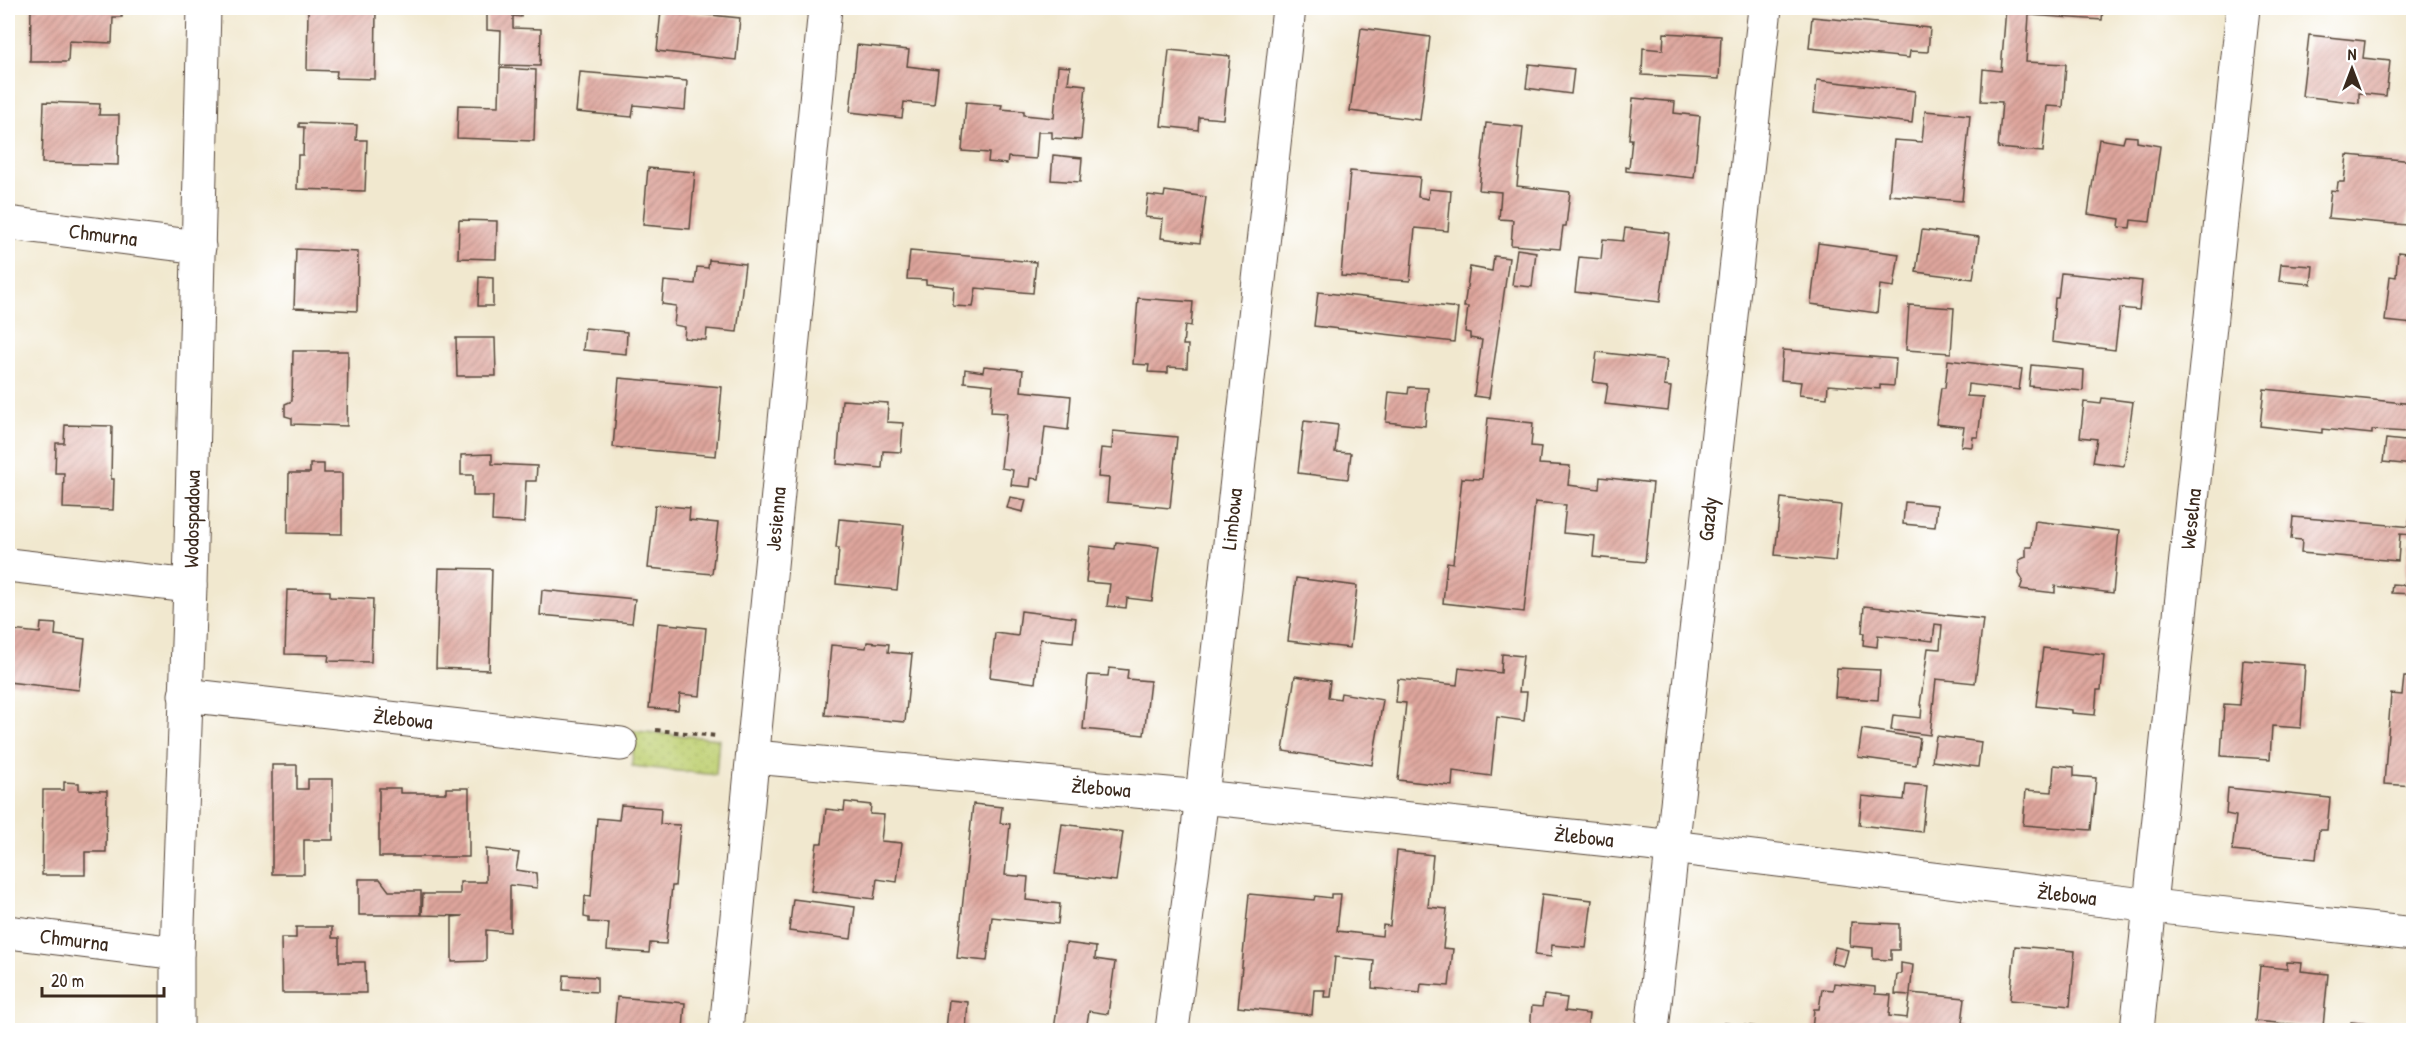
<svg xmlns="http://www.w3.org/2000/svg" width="2421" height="1038" font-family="'Patrick Hand',sans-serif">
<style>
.grass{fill:url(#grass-dots);stroke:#7d7d48;stroke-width:1.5}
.building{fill:url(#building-hatch)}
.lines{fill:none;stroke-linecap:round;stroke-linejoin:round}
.minor-casing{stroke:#564639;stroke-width:35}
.path{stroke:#564639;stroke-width:4;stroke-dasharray:4.5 4.5;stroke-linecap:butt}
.minor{stroke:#fff;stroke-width:33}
.labels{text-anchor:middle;stroke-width:6;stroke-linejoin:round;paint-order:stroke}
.street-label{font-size:21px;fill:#3b2a1e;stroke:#fff}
</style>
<defs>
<pattern id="grass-dots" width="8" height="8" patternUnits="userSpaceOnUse" patternTransform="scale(1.5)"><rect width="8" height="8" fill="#bfd073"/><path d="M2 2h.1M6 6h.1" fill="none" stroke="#a5b363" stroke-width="1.8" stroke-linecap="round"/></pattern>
<pattern id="building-hatch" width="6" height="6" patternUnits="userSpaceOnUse" patternTransform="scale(1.5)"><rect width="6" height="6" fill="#dea59c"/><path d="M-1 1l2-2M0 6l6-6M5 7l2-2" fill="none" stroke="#b5877f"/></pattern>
</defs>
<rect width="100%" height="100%" fill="#fff"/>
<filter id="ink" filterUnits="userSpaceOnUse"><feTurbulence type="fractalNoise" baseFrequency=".0167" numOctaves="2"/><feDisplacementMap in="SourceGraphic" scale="12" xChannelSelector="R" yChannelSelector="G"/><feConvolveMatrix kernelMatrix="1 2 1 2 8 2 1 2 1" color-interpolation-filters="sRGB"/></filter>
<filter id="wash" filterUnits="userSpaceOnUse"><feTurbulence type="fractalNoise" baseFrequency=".008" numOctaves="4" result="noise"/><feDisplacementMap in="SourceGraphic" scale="24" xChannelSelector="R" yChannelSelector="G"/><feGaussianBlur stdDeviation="1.35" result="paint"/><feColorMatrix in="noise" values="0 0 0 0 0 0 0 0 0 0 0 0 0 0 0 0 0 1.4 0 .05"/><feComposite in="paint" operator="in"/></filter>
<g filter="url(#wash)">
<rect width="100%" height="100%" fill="#f1e8cf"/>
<!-- grass -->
<path class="grass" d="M563 724 719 739 716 775 632 766 633 746Z"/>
<g id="blocks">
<!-- building -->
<g class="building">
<path d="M31 8H122V17H113L112 43 69 41 68 62H30Z"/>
<path d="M463 8H522L521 17 513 16V28L541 29 540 66 500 65 501 31 487 30V13L463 12Z"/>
<path d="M2006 8H2103L2102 20 2029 15 2026 62 2066 64 2063 107 2047 106 2043 152 1998 148 2002 102 1981 101 1983 69 2001 71Z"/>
<path d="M308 9 376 10 375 79 336 78 337 71 307 70Z"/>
<path d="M661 10 740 18 736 60 657 51Z"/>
<path d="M1812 17 1930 28 1928 52 1910 51 1909 58 1809 48Z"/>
<path d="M1361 28 1430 37 1420 120 1350 111Z"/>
<path d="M1664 33 1721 36 1719 79 1642 75 1643 48 1663 50Z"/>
<path d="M2309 35 2365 41 2363 58 2390 61 2386 96 2359 93V103L2302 96Z"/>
<path d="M857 45 909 50 907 66 938 70 934 105 904 102 902 118 850 112Z"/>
<path d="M1169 50 1230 56 1223 119 1199 117 1198 130 1161 126Z"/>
<path d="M1529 64 1574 69 1571 94 1526 88Z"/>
<path d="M1058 66 1070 67 1068 83 1086 85 1081 140 1052 138V132H1038L1036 159 1008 157 1007 164 988 162 989 153 962 151 966 102 1002 105 1001 109 1024 111V115L1054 118Z"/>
<path d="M500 68 536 70 534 141 457 138 458 105 499 106Z"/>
<path d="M580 72 687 81 685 110 634 105 632 117 576 112Z"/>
<path d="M1817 80 1915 91 1912 123 1814 112Z"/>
<path d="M1633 98 1675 102 1674 113 1700 116 1694 178 1626 171V167L1629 168 1632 139H1629Z"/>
<path d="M44 102 100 104 99 115H119L118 165 42 163Z"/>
<path d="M1925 111 1970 115 1962 201 1889 195 1894 140 1922 142Z"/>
<path d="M299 123 357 125 356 140H367L365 191 297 189 298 155H303L304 127H299Z"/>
<path d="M1486 123 1523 127 1517 186 1570 192 1566 226H1563L1560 249 1511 245 1513 220 1499 219 1501 192 1479 190Z"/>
<path d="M2125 136 2137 137V142L2160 146 2150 222 2131 220 2130 228 2119 227 2120 219 2088 214 2099 139 2123 143Z"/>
<path d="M1053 155 1082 158 1080 182 1051 180Z"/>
<path d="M2347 155 2414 161V201H2409L2407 225 2328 218 2331 190 2337 191 2338 182H2344Z"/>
<path d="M648 168 695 172 690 229 643 225Z"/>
<path d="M1350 171 1420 177 1418 197 1428 199 1429 189 1451 191 1448 231 1415 228 1410 281 1341 276Z"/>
<path d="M1165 191 1206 197 1200 243 1161 238 1163 219 1145 217 1148 195 1164 197Z"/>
<path d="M459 220 497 221 496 259 458 258Z"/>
<path d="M1625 228 1669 233 1660 302 1575 292 1579 257 1601 259 1603 239 1623 241Z"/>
<path d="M1922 230 1979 237 1973 279 1916 272Z"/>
<path d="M1818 243 1899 254 1894 287 1880 285 1877 313 1811 304Z"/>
<path d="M296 249 358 252 357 311 294 308Z"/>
<path d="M1517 249 1536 252 1532 287 1512 285Z"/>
<path d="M910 251 1036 262 1033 293 976 288 973 307 953 306 954 287 926 284V280L907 279Z"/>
<path d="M2398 252 2414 254V324L2385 321 2390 276 2396 277Z"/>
<path d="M1494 256 1509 258 1489 398 1474 396 1482 340 1470 338V333L1465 332 1468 307H1464L1470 267 1492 271Z"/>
<path d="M709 260 745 264 737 332 707 329 706 340 684 338 685 327 674 325 676 306 662 304 664 281 695 284 697 267 708 268Z"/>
<path d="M2281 264 2313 266 2311 284 2279 281Z"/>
<path d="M2061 273 2142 281 2139 310 2120 308 2115 350 2052 342 2055 298H2058Z"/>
<path d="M479 277 493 278V306H478Z"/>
<path d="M1318 292 1458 308 1454 342 1314 326Z"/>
<path d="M1138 298 1193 302 1191 326 1185 325 1183 345H1188L1187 368 1168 367V373L1148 372 1149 365 1133 364Z"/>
<path d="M1909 305 1954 308 1951 353 1906 350Z"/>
<path d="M585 328 627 332 626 354 583 350Z"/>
<path d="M456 338H495L496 376H457Z"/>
<path d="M1783 350 1896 359 1894 386 1880 385V389L1828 385 1827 398 1799 395 1801 382 1781 380Z"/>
<path d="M293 351H348L347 426 292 424V418L285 416V404L292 401Z"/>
<path d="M1597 352 1667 360 1664 386 1671 387 1668 411 1605 404 1608 384 1593 382Z"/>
<path d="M1948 360 2022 369 2019 390 1968 384 1967 396 1983 397 1978 437H1973L1972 447 1961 446 1964 427 1936 424 1941 388H1945Z"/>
<path d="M2031 365 2084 370 2083 391 2029 386Z"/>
<path d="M984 366 1023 370 1021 391 1071 396 1068 430 1045 427 1039 479 1031 478 1030 487 1011 485 1013 470 1001 468 1007 413 991 412 993 385 964 382 965 369 983 372Z"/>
<path d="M619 378 722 387 716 456 613 447Z"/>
<path d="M1409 387 1428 388 1425 426 1386 422 1389 392 1408 394Z"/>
<path d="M2264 389 2414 404V421H2409L2408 432 2372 430V434L2322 429V433L2260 426Z"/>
<path d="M2102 398 2133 402 2124 466 2093 462 2097 439 2080 437 2084 402 2101 404Z"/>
<path d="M842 400 888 403 887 422 903 423 901 452 883 451 882 468 837 464Z"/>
<path d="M1488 418 1533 423 1531 446 1541 447 1539 464 1570 466 1568 485 1599 489 1600 477 1653 483 1645 562 1593 557 1595 536 1563 533 1566 505 1535 502 1524 612 1443 603 1447 562 1453 563 1462 478 1482 479Z"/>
<path d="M1304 421 1338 425 1335 452 1351 453 1348 479 1298 473Z"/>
<path d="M65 425 112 426 111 479H114L113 510 63 508 64 473H55L56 443H64Z"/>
<path d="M1113 431 1177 437 1170 508 1107 502 1109 478 1098 477 1101 448 1112 449Z"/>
<path d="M2386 439 2414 442V465L2383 462Z"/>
<path d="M492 454V464L537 466 536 481H526L524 523 492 521 493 496H473V475H461V455Z"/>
<path d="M310 464H324V473H342V534L288 533 289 473H310Z"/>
<path d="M2412 495H2414V525L2409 524Z"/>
<path d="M1010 497 1026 500 1023 512 1007 508Z"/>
<path d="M1781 498 1841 505 1835 561 1775 555Z"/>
<path d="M1905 502 1937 505 1935 527 1903 524Z"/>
<path d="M655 505 690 508 689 520 718 523 712 574 648 568Z"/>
<path d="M2293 517 2414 527V535L2400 534 2398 561 2301 553 2302 540 2291 539Z"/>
<path d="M839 519 904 525 897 590 836 584 839 548H836Z"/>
<path d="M2035 521 2119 531 2113 593 2055 586V593L2020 589 2023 580 2019 573V560L2026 557V547H2032Z"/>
<path d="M1116 542 1159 547 1152 601 1127 598 1126 608 1107 606 1110 584 1086 582 1090 546 1115 549Z"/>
<path d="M2408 542H2414V594L2391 593 2392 584 2405 585Z"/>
<path d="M439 568 492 569 489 670 436 668Z"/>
<path d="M1296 578 1357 586 1350 648 1288 641Z"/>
<path d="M287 590 330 591V597L373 599 371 662 328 661 329 655 285 654Z"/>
<path d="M542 590 635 599 632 623 540 615Z"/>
<path d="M1864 606 1983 619 1975 683 1936 679 1930 735 1891 730 1893 715 1921 718 1922 705H1920L1928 648 1940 649 1942 625 1935 624 1933 641 1878 635 1877 647 1863 645 1864 633H1862Z"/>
<path d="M1021 611 1076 618 1073 642 1040 639 1035 683 990 677 995 633 1018 636Z"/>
<path d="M41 623 56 624 55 635 85 639 79 690 8 682 11 630 40 633Z"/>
<path d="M658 623 706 628 700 696 680 694 678 710 649 708Z"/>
<path d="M867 642 889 644 888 652 912 654 905 722 825 715 831 645 866 648Z"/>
<path d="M2043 648 2104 655 2101 690H2097L2095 715 2072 713V710L2036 706Z"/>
<path d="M1502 654 1523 656 1519 692H1527L1524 721 1497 717 1491 776 1453 771 1452 786 1398 780 1406 703 1396 702 1398 679 1457 685 1459 668 1501 673Z"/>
<path d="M2243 660 2305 665 2301 728 2272 726 2270 759 2221 756 2224 704 2240 705Z"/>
<path d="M1109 668 1128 670 1127 679 1150 681 1144 735 1083 729 1088 675 1108 676Z"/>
<path d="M1837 668 1880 670 1878 700 1835 697Z"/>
<path d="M1295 676 1330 681 1328 697 1340 699 1341 693 1383 700 1372 765 1283 751Z"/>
<path d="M2404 677H2414L2409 731 2414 732V786L2384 784 2391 694 2402 695Z"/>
<path d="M1862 729 1920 738 1916 765 1858 757Z"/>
<path d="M1936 736 1981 742 1978 767 1932 761Z"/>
<path d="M272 765H297V789H308V779H333V840H304V874H272Z"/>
<path d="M2054 765 2074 767V776L2096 778 2091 830 2023 825 2026 790 2052 792Z"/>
<path d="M64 782 79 783V790L107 791 106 852H85V875H42L43 790H64Z"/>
<path d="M1906 784 1927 786 1922 832 1859 825 1862 796 1904 800Z"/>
<path d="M379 788H400V793H446V788H469V857H379Z"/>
<path d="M2228 788 2330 798 2327 830H2319L2316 859 2232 851 2236 816 2226 814Z"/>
<path d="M845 802 871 805 870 814 884 815 881 841 902 843 897 882 877 879 874 899 811 891 817 843H822L826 809 844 811Z"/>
<path d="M973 804 1002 807 1000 823 1010 824 1005 875 1028 877 1026 900 1060 904 1058 924 992 917 987 961 957 958Z"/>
<path d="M621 805 661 808 660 824 680 825 675 886H672L666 944 650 943 649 953 607 950 609 923 589 922V918L584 917 585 896 591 897 597 818 619 820Z"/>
<path d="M1062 824 1123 832 1116 881 1055 874Z"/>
<path d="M486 849 519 853 516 870 536 873 537 888 510 885V932L486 930V961L452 962V917L463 916 422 915 423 894H460V882H486Z"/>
<path d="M1397 851 1433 855 1428 907 1447 909 1443 948 1453 949 1449 986 1421 984 1420 993 1372 988 1374 961 1335 957 1331 997H1324L1325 990H1314L1312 1015 1238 1007 1249 894 1314 900 1315 896 1331 898V894H1341L1337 931 1382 936 1383 925 1390 926Z"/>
<path d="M359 879H380L389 891H421V915H359Z"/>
<path d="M1542 894 1592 900 1586 948 1552 945 1551 957 1535 955Z"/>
<path d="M793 899 855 907 851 939 789 931Z"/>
<path d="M1851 922 1899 924V950H1891V960L1873 959V948L1850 946Z"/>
<path d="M296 927H332V938H339V962H365L366 993H282L281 938H296Z"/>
<path d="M1066 943 1096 947 1095 959 1115 962 1108 1014 1089 1011 1086 1030H1054Z"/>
<path d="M2015 946 2075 951 2070 1006 2010 1000Z"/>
<path d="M1835 947 1848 950 1844 966 1831 963Z"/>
<path d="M2287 962 2302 963 2301 971 2328 974 2323 1027 2255 1021 2260 966 2287 969Z"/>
<path d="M1901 963 1913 965 1910 993 1965 998 1962 1023 1968 1024 1967 1030H1812L1814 1009H1819L1822 989 1833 990 1834 983 1875 987V994L1891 995 1889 1016 1907 1018 1910 995 1895 994 1897 974H1901Z"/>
<path d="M564 975 597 977V992L563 990Z"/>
<path d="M1544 995 1567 998 1565 1011 1589 1014 1587 1030H1530L1532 1006 1542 1007Z"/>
<path d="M617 997 685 1003 683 1030H614Z"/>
<path d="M949 1000 968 1002 966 1030H946Z"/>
<path d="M2351 1022 2387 1026V1030H2350Z"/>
<path d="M1724 1023 1775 1029V1030H1723Z"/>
<path d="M531 1026 567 1029V1030H531Z"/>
</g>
</g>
</g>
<g filter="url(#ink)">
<use href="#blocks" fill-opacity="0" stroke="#564639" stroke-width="1.5"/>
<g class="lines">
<!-- minor casing -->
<g class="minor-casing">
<g id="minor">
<path d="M8 223 199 247"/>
<path d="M8 565 190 586"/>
<path d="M185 695 621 744"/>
<path d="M754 757 1202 797 1647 844 2152 906 2414 934"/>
<path d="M8 932 177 953"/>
<path d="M177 1030V953L190 586 204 8"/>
<path d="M726 1030 825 8"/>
<path d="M1172 1030 1202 797 1289 8"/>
<path d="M1652 1030 1765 8"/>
<path d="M2137 1030 2243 8"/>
</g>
</g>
<!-- path -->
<path class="path" d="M656 730 717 736"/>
<!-- minor -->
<use href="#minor" class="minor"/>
</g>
</g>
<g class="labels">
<!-- street labels -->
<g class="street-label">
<text transform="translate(103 235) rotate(7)" y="7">Chmurna</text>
<text transform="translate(192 519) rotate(-89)" y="7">Wodospadowa</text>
<text transform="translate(776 519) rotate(-85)" y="7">Jesienna</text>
<text transform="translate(1232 519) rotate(-84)" y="7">Limbowa</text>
<text transform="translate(1708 519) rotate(-84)" y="7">Gazdy</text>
<text transform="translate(2191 519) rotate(-84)" y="7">Weselna</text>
<text transform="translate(403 719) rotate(6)" y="7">Żlebowa</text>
<text transform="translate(1101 788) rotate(5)" y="7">Żlebowa</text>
<text transform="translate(1584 837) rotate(6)" y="7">Żlebowa</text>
<text transform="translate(2067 895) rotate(7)" y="7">Żlebowa</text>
<text transform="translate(74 940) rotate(7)" y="7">Chmurna</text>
</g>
</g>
<!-- margin -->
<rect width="2421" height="1038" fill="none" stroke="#fff" stroke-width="30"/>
<!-- north arrow -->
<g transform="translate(2352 69)" stroke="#ffffff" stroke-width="4.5" paint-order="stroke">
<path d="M0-4.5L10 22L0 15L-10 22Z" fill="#3b2a1e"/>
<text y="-9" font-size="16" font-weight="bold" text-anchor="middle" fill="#3b2a1e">N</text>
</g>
<!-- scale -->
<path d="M42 987v9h122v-9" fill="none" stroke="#3b2a1e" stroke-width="3"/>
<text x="51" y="987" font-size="18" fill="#3b2a1e" stroke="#ffffff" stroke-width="4.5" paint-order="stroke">20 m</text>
</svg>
